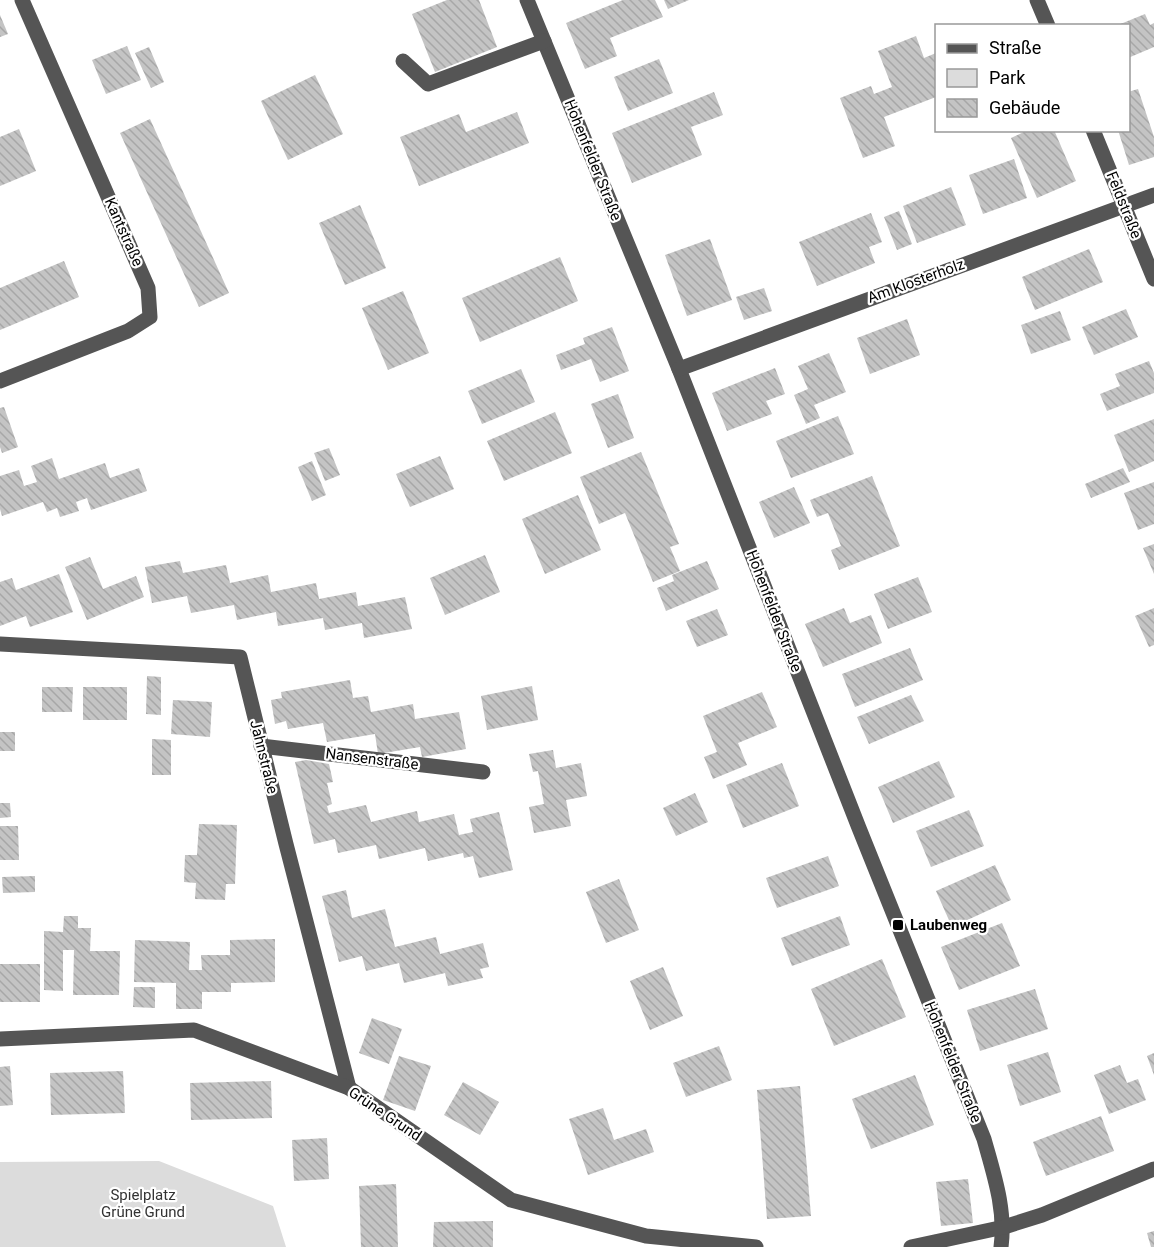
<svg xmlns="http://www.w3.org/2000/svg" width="1154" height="1247" font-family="Roboto,sans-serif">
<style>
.green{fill:#dcdcdc}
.building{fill:url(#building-back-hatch)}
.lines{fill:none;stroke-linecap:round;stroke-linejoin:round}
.minor{stroke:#555;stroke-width:15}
.poi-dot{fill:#000;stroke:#fff;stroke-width:2}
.labels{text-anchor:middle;stroke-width:4.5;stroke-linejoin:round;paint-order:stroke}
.street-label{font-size:15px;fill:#000;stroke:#fff}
.poi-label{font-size:15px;font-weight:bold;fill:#000;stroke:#fff;text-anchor:start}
.park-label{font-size:15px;fill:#333;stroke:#fff}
</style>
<defs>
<pattern id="building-back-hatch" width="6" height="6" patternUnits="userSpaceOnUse" patternTransform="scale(1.5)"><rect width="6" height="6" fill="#c4c4c4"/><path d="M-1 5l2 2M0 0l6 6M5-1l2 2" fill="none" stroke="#a7a7a7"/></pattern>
</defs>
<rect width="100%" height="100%" fill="#fff"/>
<!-- green -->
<path class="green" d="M159 1161 273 1206 286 1247H0V1162Z"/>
<!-- building -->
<g class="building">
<path d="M447 0H479L497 47 435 72 412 14Z"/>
<path d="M623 0H655L663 17 610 38 617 56 585 69 566 23Z"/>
<path d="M664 0H689L668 9Z"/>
<path d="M1145 14 1150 25 1154 23V47L1128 58V26L1118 25Z"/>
<path d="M0 15 8 34 0 37Z"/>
<path d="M916 36 924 58 936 53V97L884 117 895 146 863 158 840 98 871 86 874 94 892 87 878 51Z"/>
<path d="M127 46 141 80 106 94 92 60Z"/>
<path d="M149 47 164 82 151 88 135 53Z"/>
<path d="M659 59 673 93 628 111 614 77Z"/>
<path d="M315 75 343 134 288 160 261 101Z"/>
<path d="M1138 89 1154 137V157L1129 165 1118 130H1128V92Z"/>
<path d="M714 92 723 115 691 127 702 155 632 183 612 133Z"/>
<path d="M517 112 529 143 419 186 400 137 459 114 466 132Z"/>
<path d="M150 119 229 293 199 307 120 133Z"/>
<path d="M19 129 36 171 0 186V137Z"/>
<path d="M1028 130H1054L1076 181 1037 198 1011 138Z"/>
<path d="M1014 159 1027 198 983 214 969 175Z"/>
<path d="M951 187 966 225 917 243 903 206Z"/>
<path d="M360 205 386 268 345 285 319 223Z"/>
<path d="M899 211 912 244 897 250 884 217Z"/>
<path d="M871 213 882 242 869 247 875 263 817 286 799 242Z"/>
<path d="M710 239 732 300 687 316 665 255Z"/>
<path d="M1089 249 1103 282 1035 310 1022 277Z"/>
<path d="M560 257 578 301 480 342 462 298Z"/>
<path d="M64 261 79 297 0 330V288Z"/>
<path d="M764 288 772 311 744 320 736 297Z"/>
<path d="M403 291 429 353 388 370 362 308Z"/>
<path d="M1126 309 1138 337 1094 355 1082 327Z"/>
<path d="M1060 311 1071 340 1031 354 1021 325Z"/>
<path d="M907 319 920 355 870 374 857 338Z"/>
<path d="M612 327 629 371 600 382 591 359 561 370 556 355 585 344 583 338Z"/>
<path d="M829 353 846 392 814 405 820 418 806 424 794 395 808 389 798 366Z"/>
<path d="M1149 361 1154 373V393L1107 411 1100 394 1120 386 1115 374Z"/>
<path d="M775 368 785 394 766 401 772 414 727 431 712 393Z"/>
<path d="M521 369 535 402 482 424 468 391Z"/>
<path d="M618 394 634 438 608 448 591 404Z"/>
<path d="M4 407 18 447 2 453 0 447V408Z"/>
<path d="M555 412 572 453 504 481 487 441Z"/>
<path d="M838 416 854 454 791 478 776 441Z"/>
<path d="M1154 419V461L1129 472 1114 435Z"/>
<path d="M329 448 340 475 325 481 314 453Z"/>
<path d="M641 452 679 544 670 547 680 571 653 582 625 513 599 524 580 477Z"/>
<path d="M440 456 454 489 410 507 396 474Z"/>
<path d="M52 458 59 479 105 463 110 478 139 468 147 491 91 510 87 498 76 502 79 511 60 517 57 508 47 512 43 502 2 516 0 509V476L19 470 24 486 37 482 31 466Z"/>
<path d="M312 461 326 495 312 501 298 467Z"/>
<path d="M1123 468 1130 482 1091 498 1085 484Z"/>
<path d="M872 476 900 546 839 570 831 550 841 546 828 513 817 517 810 500Z"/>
<path d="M1154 482V524L1138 530 1124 493Z"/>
<path d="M794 487 810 523 774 538 759 502Z"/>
<path d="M578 495 601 550 545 574 522 519Z"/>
<path d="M1154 544V574L1143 548Z"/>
<path d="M485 555 500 592 445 615 430 578Z"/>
<path d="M90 557 103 589 136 576 144 597 87 620 65 567Z"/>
<path d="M180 561 183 573 226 565 230 583 268 575 271 592 316 583 319 599 356 592 358 606 405 597 412 629 364 638 362 623 325 630 323 618 278 626 276 612 237 620 234 605 191 613 187 596 152 603 145 567Z"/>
<path d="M707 561 719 589 666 611 657 588 674 581 672 575Z"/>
<path d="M59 574 73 612 30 627 26 616 0 626V582L12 578 16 590Z"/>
<path d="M918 577 932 612 888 629 874 594Z"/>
<path d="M844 608 850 623 871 615 882 643 823 667 805 624Z"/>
<path d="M1154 608V645L1149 647 1135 616Z"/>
<path d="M717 609 728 635 697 647 686 621Z"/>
<path d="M910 648 923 680 855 707 842 674Z"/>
<path d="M147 676 161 677V715L146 714Z"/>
<path d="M350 680 353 698 368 696 371 712 413 704 415 719 459 712 466 749 422 757 420 747 378 754 375 734 327 742 323 723 288 729 286 721 275 724 271 700 282 698 281 692Z"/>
<path d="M532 686 538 720 487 730 481 696Z"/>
<path d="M42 687H73L72 712H42Z"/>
<rect x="83" y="687" width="44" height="33"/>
<path d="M762 692 777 727 738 743 747 765 713 779 704 757 717 752 703 716Z"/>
<path d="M911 695 924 721 869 744 857 717Z"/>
<path d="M173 700 212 702 210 737 171 734Z"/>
<rect x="0" y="732" width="15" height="19"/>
<path d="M152 739 171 740V775H152Z"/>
<path d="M553 750 556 768 581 763 587 796 566 800 571 826 534 833 529 807 544 804 538 771 533 772 529 754Z"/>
<path d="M306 760 329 764 333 782 327 783 332 804 327 806 329 813 366 805 371 822 417 811 419 822 454 814 459 835 473 832 470 819 499 812 513 870 479 878 473 856 464 858 463 853 428 861 425 848 379 859 376 845 338 853 335 839 314 844 295 762Z"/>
<path d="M939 761 955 797 893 823 878 787Z"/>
<path d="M782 763 799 806 743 828 726 785Z"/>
<path d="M695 793 708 822 676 836 663 808Z"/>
<path d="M0 803H10L11 817 0 818Z"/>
<path d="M969 810 984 846 931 867 916 831Z"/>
<path d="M199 824 237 825 235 884H226L225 900 195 899 196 883 184 882 185 855H197Z"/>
<path d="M0 826H18L19 860H0Z"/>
<path d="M828 856 839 886 777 908 766 878Z"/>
<path d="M995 865 1011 900 952 927 936 891Z"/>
<path d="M35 876V892L3 893 2 877Z"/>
<path d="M619 879 639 930 606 943 586 892Z"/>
<path d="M346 890 352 918 385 909 395 947 436 937 440 954 483 943 489 967 480 969 483 978 448 986 445 973 404 983 399 963 366 971 362 956 339 962 322 896Z"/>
<path d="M64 916H78V928H91L90 951H120L119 995H73L74 950H63V991L44 990V931L63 932Z"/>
<path d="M840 916 850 945 792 966 781 938Z"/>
<path d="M1002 923 1020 966 959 990 941 947Z"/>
<path d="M275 939V982L231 983V992H202V1009H176V983L134 982 135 940 190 942 189 970H202L201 955H230V940Z"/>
<path d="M882 959 906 1017 834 1046 811 989Z"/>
<rect x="0" y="964" width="40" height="38"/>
<path d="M663 967 683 1016 650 1030 630 981Z"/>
<path d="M134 987H155V1008L133 1007Z"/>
<path d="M1035 989 1048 1029 980 1051 967 1010Z"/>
<path d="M372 1018 402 1029 389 1064 359 1053Z"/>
<path d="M719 1046 732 1080 686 1097 673 1063Z"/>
<path d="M1048 1052 1061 1092 1020 1106 1007 1065Z"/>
<path d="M1154 1053V1075L1147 1056Z"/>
<path d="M399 1056 431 1066 415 1111 383 1100Z"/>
<path d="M1120 1065 1127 1083 1138 1079 1146 1100 1109 1114 1094 1075Z"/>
<path d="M10 1066 13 1105 0 1106V1067Z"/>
<path d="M123 1071 125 1113 51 1115 50 1073Z"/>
<path d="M915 1075 934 1125 871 1149 852 1099Z"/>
<path d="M271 1081 272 1118 191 1120 190 1083Z"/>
<path d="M463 1082 499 1102 480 1135 444 1115Z"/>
<path d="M800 1086 811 1216 767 1219 757 1090Z"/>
<path d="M603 1108 614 1140 646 1129 654 1152 588 1175 569 1119Z"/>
<path d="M1101 1116 1114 1151 1046 1176 1033 1142Z"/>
<path d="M327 1138 329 1179 294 1181 292 1140Z"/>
<path d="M968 1179 973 1223 941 1226 936 1182Z"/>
<path d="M396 1184 398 1247H361L359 1186Z"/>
<path d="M493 1221V1247H433L434 1222Z"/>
<path d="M1154 1231V1247H1151L1147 1233Z"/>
</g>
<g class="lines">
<!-- minor -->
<g class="minor">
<path d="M527 0 679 369 859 828 984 1139C994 1175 1006 1210 1001 1247"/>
<path d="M1037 0 1048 26"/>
<path d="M403 61 428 84 544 41"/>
<path d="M1093 130 1154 279"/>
<path d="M679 369 1154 195"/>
<path d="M0 381 128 331 150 317 148 288 22 0"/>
<path d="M0 644 240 657 286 844 349 1088"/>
<path d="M261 746 483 772"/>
<path d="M0 1039 194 1030 349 1088 511 1200 646 1236 756 1247"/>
<path d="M911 1247 1004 1227 1042 1215 1154 1169"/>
</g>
</g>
<!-- markers -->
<rect class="poi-dot" x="892" y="919" width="12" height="12" rx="3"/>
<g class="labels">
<!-- street labels -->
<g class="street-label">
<text transform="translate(593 160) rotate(68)" y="5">Hohenfelder Straße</text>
<text transform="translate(1124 205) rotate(68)" y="5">Feldstraße</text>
<text transform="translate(124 232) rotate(66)" y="5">Kantstraße</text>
<text transform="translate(916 281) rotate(-20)" y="5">Am Klosterholz</text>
<text transform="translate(774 611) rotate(69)" y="5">Hohenfelder Straße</text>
<text transform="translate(264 757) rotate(76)" y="5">Jahnstraße</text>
<text transform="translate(372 759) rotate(7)" y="5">Nansenstraße</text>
<text transform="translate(953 1062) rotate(68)" y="5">Hohenfelder Straße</text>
<text transform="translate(385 1114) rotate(34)" y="5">Grüne Grund</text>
</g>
<!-- poi labels -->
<g class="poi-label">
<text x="910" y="930">Laubenweg</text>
</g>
<!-- park labels -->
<g class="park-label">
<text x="143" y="1200">Spielplatz<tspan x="143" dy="17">Grüne Grund</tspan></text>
</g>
</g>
<!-- legend -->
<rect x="935" y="24" width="195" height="108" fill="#ffffff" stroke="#999999" stroke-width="1.5"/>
<rect x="947" y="44" width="30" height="9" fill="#555555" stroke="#999999" stroke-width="1.5"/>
<text x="989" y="54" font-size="18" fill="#000000">Straße</text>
<rect x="947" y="69" width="30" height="18" fill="#dcdcdc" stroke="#999999" stroke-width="1.5"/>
<text x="989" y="84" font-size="18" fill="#000000">Park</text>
<rect x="947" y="99" width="30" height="18" fill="url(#building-back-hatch)" stroke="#999999" stroke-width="1.5"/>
<text x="989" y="114" font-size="18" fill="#000000">Gebäude</text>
</svg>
